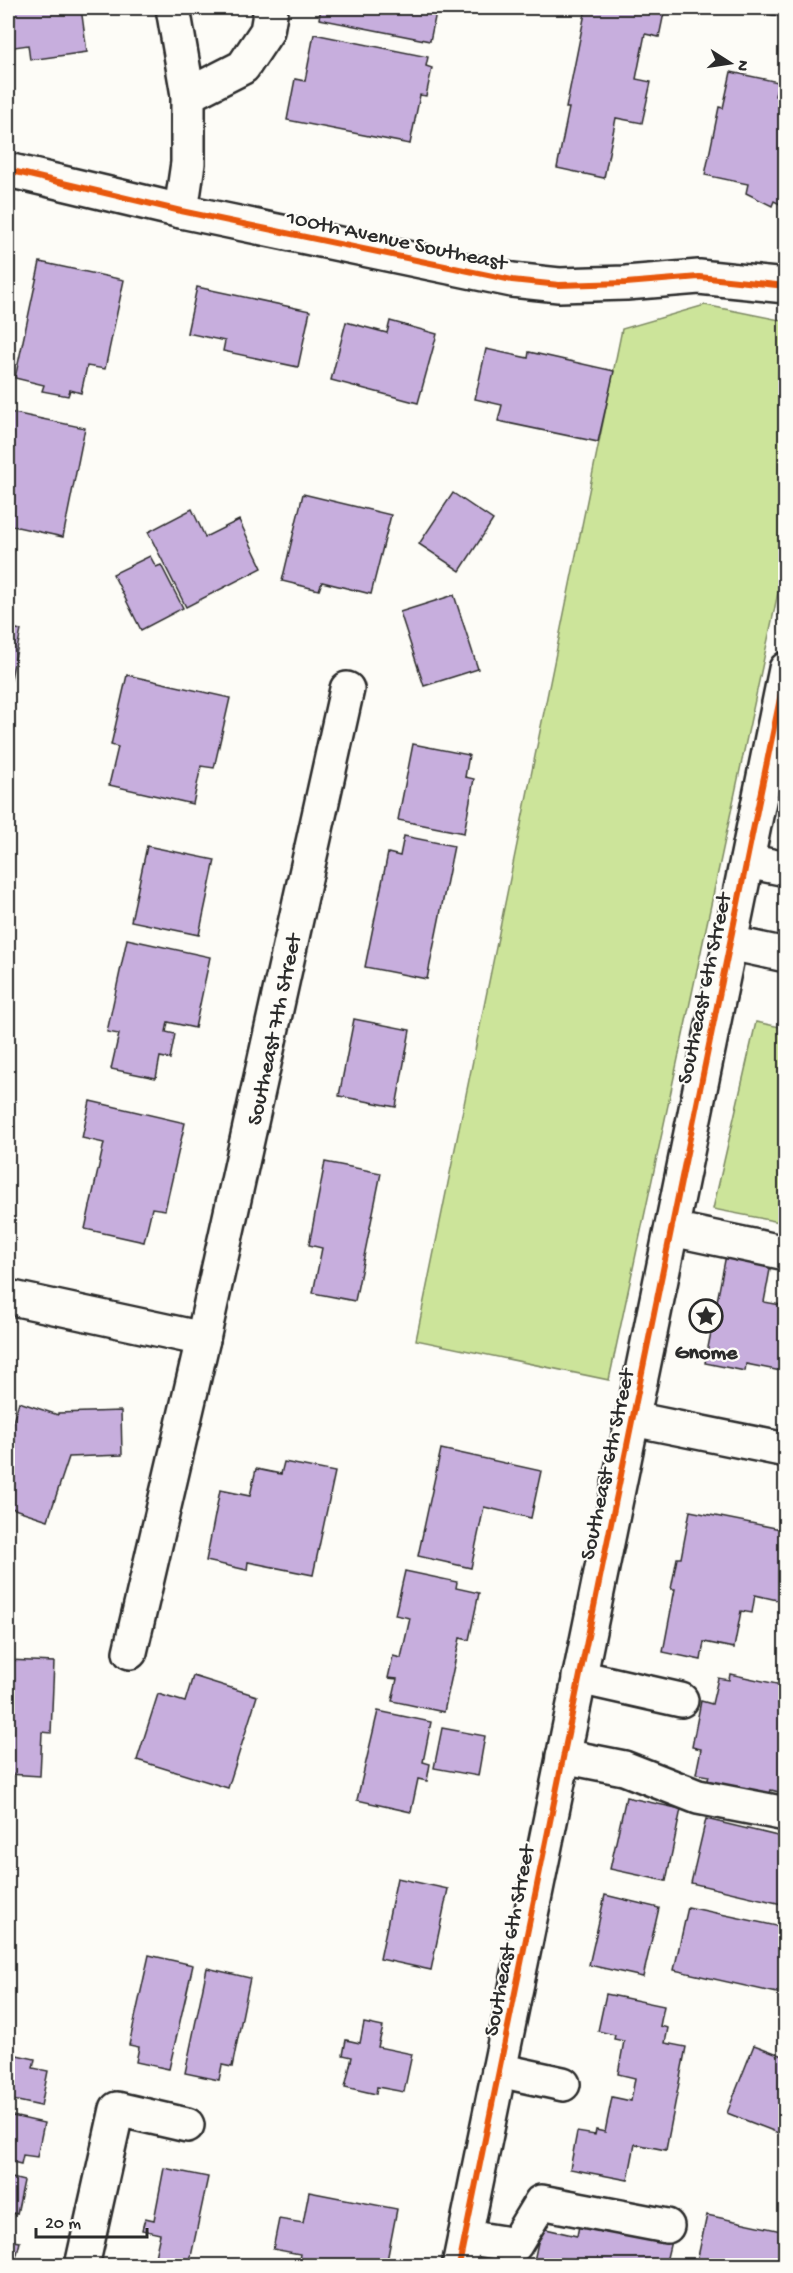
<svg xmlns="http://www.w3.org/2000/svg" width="793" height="2273" font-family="'Gochi Hand',sans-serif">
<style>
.green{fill:#cce49a;stroke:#7c8862;stroke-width:1.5}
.building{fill:#c7aedd;stroke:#2b2b2b;stroke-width:1.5}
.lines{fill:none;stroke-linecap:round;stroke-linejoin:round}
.minor-casing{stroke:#2b2b2b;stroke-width:38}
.minor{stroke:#fdfcf7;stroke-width:33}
.cycleway-casing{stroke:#fdfcf7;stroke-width:10}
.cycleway{stroke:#e8590c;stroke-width:6}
.labels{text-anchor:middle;stroke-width:4.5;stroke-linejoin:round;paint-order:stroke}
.street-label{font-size:22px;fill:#2b2b2b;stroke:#fdfcf7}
.poi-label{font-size:22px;font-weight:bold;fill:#2b2b2b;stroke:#fdfcf7}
</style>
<rect width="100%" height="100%" fill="#fdfcf7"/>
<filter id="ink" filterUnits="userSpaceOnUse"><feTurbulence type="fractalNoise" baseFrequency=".0167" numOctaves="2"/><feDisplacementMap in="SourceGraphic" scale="12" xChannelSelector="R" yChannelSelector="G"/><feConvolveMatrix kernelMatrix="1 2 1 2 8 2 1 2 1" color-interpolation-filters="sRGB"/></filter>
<g filter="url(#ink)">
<!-- green -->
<g class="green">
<path d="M705 305 785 321V560L609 1380 416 1340 622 329Z"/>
<path d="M756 1022 785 1028V1223L713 1209Z"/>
</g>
<!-- building -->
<g class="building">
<path d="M8 8H81L87 52 30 60 28 45 8 48Z"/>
<path d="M321 8H437L430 41 319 19Z"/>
<path d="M586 8H665L659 37 645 34 636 79 651 82 642 123 616 118 604 178 557 168 569 108H566Z"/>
<path d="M744 8H786V18L744 9Z"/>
<path d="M314 34 428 57 426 66 432 68 426 96 420 95 410 144 287 120 295 79 305 81Z"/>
<path d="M731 72 778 82 775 96 786 98V125L780 150 786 152V207L774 201 772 206 746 193 748 184 705 175 719 107 723 108Z"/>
<path d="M40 262 124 280 105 369 87 366 81 393 70 390 68 396 42 391 44 385 15 378Z"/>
<path d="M197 287 310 311 298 367 223 351 225 341 187 333Z"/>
<path d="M390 321 437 334 418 403 331 380 346 322 387 333Z"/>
<path d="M486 349 528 358 529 352 614 371 598 442 498 421 502 405 475 399Z"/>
<path d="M9 412 85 428 63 537 8 525Z"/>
<path d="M453 493 493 520 460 571 419 544Z"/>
<path d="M303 494 391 515 371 594 322 582 319 590 282 581Z"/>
<path d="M192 509 205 537 239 520 262 568 186 607 148 532Z"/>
<path d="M150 556 156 567 161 565 183 608 141 630 113 574Z"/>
<path d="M454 595 478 669 424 686 400 612Z"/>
<path d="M8 627 21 630 8 693Z"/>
<path d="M127 675 230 698 214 768 201 766 193 804 109 785 118 747 111 745Z"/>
<path d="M413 744 469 755 465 777 474 779 464 833 398 820Z"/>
<path d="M404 836 454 846 427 979 365 967 388 853 400 856Z"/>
<path d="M147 846 215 860 199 935 131 921Z"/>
<path d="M127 939 210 957 195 1028 168 1022 166 1032 175 1034 170 1059 160 1057 156 1078 111 1069 119 1034 107 1032Z"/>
<path d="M354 1019 410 1030 396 1107 339 1096Z"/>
<path d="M90 1101 185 1123 165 1210 152 1208 144 1242 85 1229 104 1143 82 1138Z"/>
<path d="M325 1162 381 1173 355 1301 313 1293 322 1248 309 1245Z"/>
<path d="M726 1255 771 1264 764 1302 786 1306V1372L746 1364 745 1371 705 1363Z"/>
<path d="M19 1402 58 1415V1413L121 1411 122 1455 69 1457 48 1520 8 1507V1438Z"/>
<path d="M441 1449 541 1471 531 1518 484 1507 471 1568 418 1556Z"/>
<path d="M284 1462 335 1472 313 1575 248 1562 247 1570 206 1561 220 1490 250 1496 256 1469 281 1474Z"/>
<path d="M690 1511 786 1530V1602L755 1595 752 1613 741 1611 734 1648 704 1642 701 1660 663 1652 675 1589H671L677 1558H681Z"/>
<path d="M405 1571 457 1582 456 1588 479 1593 469 1640 460 1638 444 1712 392 1701 397 1679 388 1678 393 1656 401 1658 410 1618 395 1615Z"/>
<path d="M8 1660 54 1662 51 1733 42 1732 40 1776 8 1774Z"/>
<path d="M730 1674 786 1686V1781L783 1793 771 1790 769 1797 707 1783 709 1776 696 1774 701 1749 692 1747 701 1701 712 1704 718 1678 729 1680Z"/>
<path d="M193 1676 257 1696 228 1788 137 1760 158 1694 185 1702Z"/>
<path d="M378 1711 431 1722 423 1762 430 1764 427 1781 418 1779 411 1812 357 1800Z"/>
<path d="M442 1728 485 1736 478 1776 434 1768Z"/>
<path d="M626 1797 681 1809 666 1881 610 1869Z"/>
<path d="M706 1819 786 1838V1905L691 1883Z"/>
<path d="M397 1878 448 1889 431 1970 380 1959Z"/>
<path d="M605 1895 659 1908 643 1977 589 1965Z"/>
<path d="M688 1907 786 1928V1995L674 1970Z"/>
<path d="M149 1955 193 1965 169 2069 136 2062 139 2047 129 2045Z"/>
<path d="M207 1968 250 1978 232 2067 222 2065 219 2080 185 2073Z"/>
<path d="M606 1994 664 2006 660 2026 668 2028 665 2043 686 2047 666 2150 635 2144 628 2180 570 2169 577 2132 595 2135 596 2130 605 2132 612 2097 631 2101 635 2078 618 2074 624 2041 614 2039 615 2035 598 2031Z"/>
<path d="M364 2023 383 2027 378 2047 412 2054 404 2092 377 2087 376 2094 345 2087 352 2057 343 2055 346 2040 360 2043Z"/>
<path d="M754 2045 786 2057V2136L727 2113Z"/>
<path d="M8 2053 35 2059 33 2068 48 2071 41 2106 8 2099Z"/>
<path d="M8 2115 44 2123 37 2157 23 2155 21 2164 8 2161Z"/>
<path d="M164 2168 208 2177 189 2266H153L160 2234 142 2230 145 2218 154 2220Z"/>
<path d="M8 2177 24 2181 17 2214 8 2212Z"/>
<path d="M309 2192 397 2209 386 2266H298L300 2254 273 2249 279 2219 303 2223Z"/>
<path d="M707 2215 786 2232V2266H696Z"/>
<path d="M580 2221 671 2241 665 2266H533L541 2228 577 2236Z"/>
<path d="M8 2240 20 2242 14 2266H8Z"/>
</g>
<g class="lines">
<!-- minor casing -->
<g class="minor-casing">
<g id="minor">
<path d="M173 8 188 95V163L181 211"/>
<path d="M188 95 243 67 267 31 271 8"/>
<path d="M8 170 181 211 512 280 559 285 626 283 699 277 786 286"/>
<path d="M747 861 786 869"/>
<path d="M730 943 786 955"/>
<path d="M672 1229 786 1253"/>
<path d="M8 1297 203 1339"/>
<path d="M633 1419 786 1450"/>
<path d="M130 1652 203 1339 347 689"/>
<path d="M579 1677 681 1700"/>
<path d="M563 1756 624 1768 698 1797 786 1814"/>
<path d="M499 2070 563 2084"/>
<path d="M465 2237 515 2245 541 2202 667 2226"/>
<path d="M82 2266 117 2109 187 2125"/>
<path d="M459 2266 786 669"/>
</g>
</g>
<!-- minor -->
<use href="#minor" class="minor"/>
<!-- cycleway casing -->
<g class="cycleway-casing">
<g id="cycleway">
<path d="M8 170 181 211 512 280 559 285 626 283 699 277 786 286"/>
<path d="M459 2266 786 669"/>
</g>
</g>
<!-- cycleway -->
<use href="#cycleway" class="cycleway"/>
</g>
</g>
<!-- icons -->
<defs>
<g id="sight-ring" transform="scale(1.725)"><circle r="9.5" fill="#fdfcf7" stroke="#2b2b2b" stroke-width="1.5"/><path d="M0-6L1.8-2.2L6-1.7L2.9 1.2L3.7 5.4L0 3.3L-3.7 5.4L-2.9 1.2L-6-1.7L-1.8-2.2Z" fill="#2b2b2b"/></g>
</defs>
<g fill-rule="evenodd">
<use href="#sight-ring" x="706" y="1316"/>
</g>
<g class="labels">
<!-- street labels -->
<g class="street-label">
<text transform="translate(397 238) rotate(12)" y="8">100th Avenue Southeast</text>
<text transform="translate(702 988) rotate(-78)" y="8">Southeast 6th Street</text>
<text transform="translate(272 1029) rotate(-78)" y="8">Southeast 7th Street</text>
<text transform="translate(605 1464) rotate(-78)" y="8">Southeast 6th Street</text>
<text transform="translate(507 1940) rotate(-79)" y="8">Southeast 6th Street</text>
</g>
<!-- poi labels -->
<g class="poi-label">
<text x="706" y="1358">Gnome</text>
</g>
</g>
<!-- margin -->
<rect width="793" height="2273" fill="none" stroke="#fdfcf7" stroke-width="30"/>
<rect x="15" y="15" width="763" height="2243" fill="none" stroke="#2b2b2b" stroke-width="2" filter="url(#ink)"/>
<!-- north arrow -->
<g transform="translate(730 63) rotate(102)" stroke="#fdfcf7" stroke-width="4.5" paint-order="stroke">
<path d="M0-4.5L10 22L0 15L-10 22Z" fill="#2b2b2b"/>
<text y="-9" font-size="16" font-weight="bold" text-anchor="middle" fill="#2b2b2b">N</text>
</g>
<!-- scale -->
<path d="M36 2228v9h111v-9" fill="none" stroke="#2b2b2b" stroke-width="3"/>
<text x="45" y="2228" font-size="18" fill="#2b2b2b" stroke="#fdfcf7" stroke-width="4.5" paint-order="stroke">20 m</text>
</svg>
